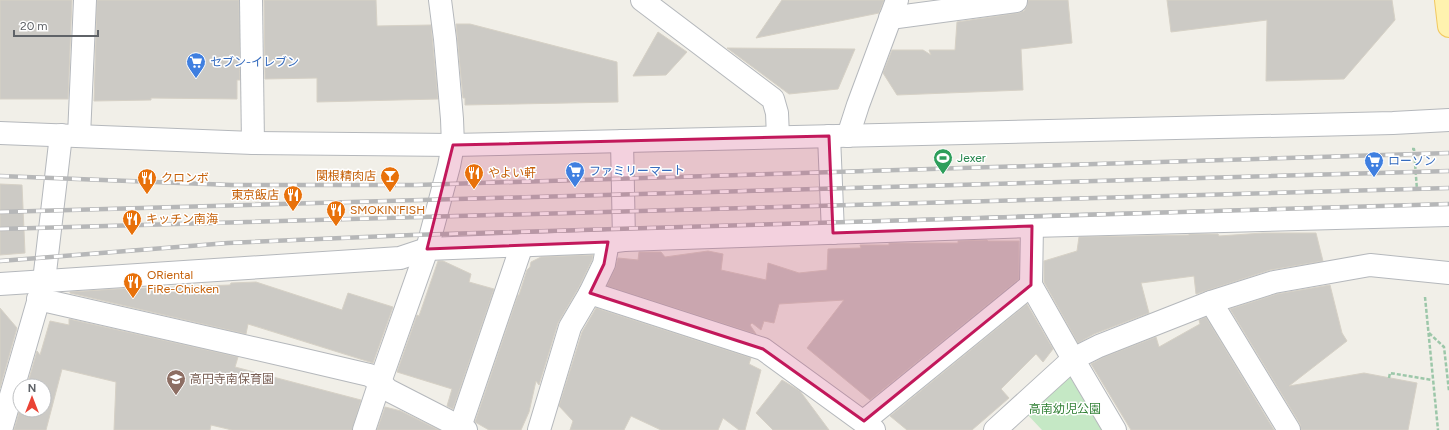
<svg xmlns="http://www.w3.org/2000/svg" width="1449" height="430" font-family="Figtree,'Noto Sans JP',sans-serif">
<style>
.green{fill:#c5e8c5}
.building{fill:#cccac5;stroke:#d6d1c6}
.lines{fill:none;stroke-linecap:round;stroke-linejoin:round}
.minor-casing{stroke:#b5b8bc;stroke-width:24}
.major-casing{stroke:#f2c960;stroke-width:24}
.path{stroke:#9cc7a9;stroke-width:2.5;stroke-dasharray:4 2;stroke-linecap:butt}
.minor{stroke:#fff;stroke-width:22}
.major{stroke:#fff2af;stroke-width:22}
.rail-casing{stroke:#b6b7b8;stroke-width:4.5}
.rail{stroke:#fff;stroke-width:3;stroke-dasharray:9;stroke-linecap:butt}
.marked{fill:#c2185b;fill-opacity:0.2;stroke:#c2185b;stroke-width:3;stroke-linejoin:round}
.labels{text-anchor:middle;stroke-width:3;stroke-linejoin:round;paint-order:stroke}
.shop-label{font-size:12px;fill:#366cbe;stroke:#fff;text-anchor:start}
.leisure-label{font-size:12px;fill:#27864d;stroke:#fff;text-anchor:start}
.food-label{font-size:12px;fill:#c56008;stroke:#fff;text-anchor:start}
.education-label{font-size:12px;fill:#785e54;stroke:#fff;text-anchor:start}
.park-label{font-size:12px;fill:#348238;stroke:#fff}
</style>
<rect width="100%" height="100%" fill="#f1efe8"/>
<!-- green -->
<path class="green" d="M1070 377 1102 430H1042L1027 414Z"/>
<!-- building -->
<g class="building">
<path d="M0 0H72L68 99H0Z"/>
<path d="M97 0H239L240 80H237V99L151 98V100L94 101Z"/>
<path d="M264 0H376L377 26 431 25 438 99 317 102V78L265 79Z"/>
<path d="M782 0H884L879 13 756 38Z"/>
<path d="M1028 0H1068L1072 43 1021 49 1023 90 897 95 883 73 892 50H923L931 55 929 50H955L957 22 1018 13 1024 11 1027 6Z"/>
<path d="M1167 0H1392L1395 20 1344 79 1266 81 1267 20 1171 32Z"/>
<path d="M456 24H470L617 62 618 102 465 105V98H463Z"/>
<path d="M658 32 687 52 666 75 633 76Z"/>
<path d="M727 48 855 49 838 89 789 94Z"/>
<path d="M0 184 22 185 25 253 0 255Z"/>
<path d="M1263 233H1316L1323 261 1270 270 1196 294 1194 276 1141 283 1149 313 1094 334 1078 343 1044 282V261L1077 251 1079 237 1189 235V234H1218L1219 236Z"/>
<path d="M987 240 988 241H1019V279L870 400 807 348 844 300 779 304 774 323 764 321 761 330 752 323 750 325 756 334 607 286 615 269 618 258 638 260 639 252H661L665 257 708 251 723 254 721 270 766 280 768 263 799 273 827 270 828 249 861 248 860 245H889V243H958V241Z"/>
<path d="M593 255 592 260 579 287 558 323 539 385 536 381 529 412 521 430H489L475 422 518 295H519L527 270 530 267 531 262 541 257Z"/>
<path d="M438 261H443L471 274 469 282 494 289 453 409 447 406 452 389 397 372 417 315 419 316Z"/>
<path d="M256 282 342 310 348 293 393 307 373 363 248 324 246 334 70 293V292L117 289 230 285 231 283Z"/>
<path d="M1330 285 1342 333 1347 341 1289 386 1364 373 1417 383 1408 430H1301L1300 424 1230 309 1277 294Z"/>
<path d="M1027 304 1053 349 1043 362 1036 354 1001 389 1009 398 972 430H907L890 416Z"/>
<path d="M0 308 17 328 0 388Z"/>
<path d="M596 308 751 358 749 364 761 370 745 430H739L723 418 718 430H661L631 416 624 430H570L573 421 559 406 582 332Z"/>
<path d="M1206 317 1274 430H1131L1091 364 1104 357 1156 337 1159 347 1200 324 1199 320Z"/>
<path d="M69 319 238 357 235 367 361 400 352 430H232L211 425 210 430H114L116 382 62 369 46 430H14L20 409 44 410V386H27L37 351 40 355 50 321 69 325Z"/>
<path d="M782 380 800 391 829 430H773L756 413Z"/>
<path d="M385 407 401 411 439 430H377Z"/>
</g>
<g class="lines">
<!-- minor casing -->
<g class="minor-casing">
<g id="minor">
<path d="M251 0 253 143"/>
<path d="M642 0 773 99 777 113 778 137"/>
<path d="M890 18 1016 1"/>
<path d="M0 133 253 143 453 145 1393 123 1449 120"/>
<path d="M79 136 85 0"/>
<path d="M829 136 833 233"/>
<path d="M848 136 858 105 897 0"/>
<path d="M622 141 624 240"/>
<path d="M1032 226 1031 285 1073 359 1115 430"/>
<path d="M0 284 400 258 427 249 608 242 624 240 1032 226 1449 215"/>
<path d="M590 293 763 349 874 430"/>
<path d="M38 299 288 356 369 375 380 382 388 390 466 430"/>
<path d="M1211 302 1289 430"/>
<path d="M864 421 1031 285"/>
<path d="M460 427 522 245"/>
<path d="M1 430 44 281 61 135"/>
<path d="M364 430 380 382 427 249 449 166 453 145 452 119 445 39 440 0"/>
<path d="M539 430 570 327 590 293 604 264 608 242"/>
<path d="M995 430 1073 359 1099 346 1211 302 1274 282 1370 265 1449 273"/>
</g>
</g>
<!-- major casing -->
<g class="major-casing">
<path id="major" d="M1446 0 1449 26"/>
</g>
<!-- path -->
<g class="path">
<path d="M1412 149H1414L1417 190"/>
<path d="M1425 297 1438 430"/>
<path d="M1429 333 1444 347 1449 391"/>
<path d="M1389 378 1390 373 1432 380"/>
</g>
<!-- minor -->
<use href="#minor" class="minor"/>
<!-- major -->
<use href="#major" class="major"/>
<!-- rail casing -->
<g class="rail-casing">
<g id="rail">
<path d="M0 176 232 185H416L1449 153"/>
<path d="M0 212 1449 171"/>
<path d="M0 229 1449 188"/>
<path d="M0 261 228 243 412 235 1449 204"/>
</g>
</g>
<!-- rail -->
<use href="#rail" class="rail"/>
</g>
<!-- marked area -->
<path class="marked" d="M829 136 833 233 1032 226 1031 285 864 421 763 349 590 293 604 264 608 242 427 249 453 145Z"/>
<!-- icons -->
<defs>
<g id="supermarket-pin" transform="scale(1)"><path d="M0 17L-7.5 6A9.5 9.5 0 1 1 7.5 6Z" fill="#3f7fe0" stroke="#fff"/><path d="M-6-5.5h2.5l.6 2H6L4.5 2H-2.5L-4.4-4H-6ZM-1.5 3.2a1.3 1.3 0 1 0 .1 0ZM3 3.2a1.3 1.3 0 1 0 .1 0Z" fill="#fff"/></g>
<g id="stadium-pin" transform="scale(1)"><path d="M0 17L-7.5 6A9.5 9.5 0 1 1 7.5 6Z" fill="#2e9e5b" stroke="#fff"/><path d="M0-5a6.5 5 0 1 0 0 10a6.5 5 0 1 0 0-10ZM-3.5-1.8h7v3.6h-7Z" fill="#fff"/></g>
<g id="restaurant-pin" transform="scale(1)"><path d="M0 17L-7.5 6A9.5 9.5 0 1 1 7.5 6Z" fill="#e8710a" stroke="#fff"/><path d="M-5-6h1v4h1v-4h1v4h1v-4h1v5L-1.5 .5V6h-2V.5L-5-1ZM5-6V6H3V1.5H1.5Q1.5-4 5-6Z" fill="#fff"/></g>
<g id="bar-pin" transform="scale(1)"><path d="M0 17L-7.5 6A9.5 9.5 0 1 1 7.5 6Z" fill="#e8710a" stroke="#fff"/><path d="M-6-5H6L.8 .8V4.5H3.5V6h-7V4.5H-.8V.8Z" fill="#fff"/></g>
<g id="school-pin" transform="scale(1)"><path d="M0 17L-7.5 6A9.5 9.5 0 1 1 7.5 6Z" fill="#8d6e63" stroke="#fff"/><path d="M0-5L7-2L0 1L-7-2ZM-4 1L0 2.5L4 1V4Q0 6-4 4Z" fill="#fff"/></g>
</defs>
<g fill-rule="evenodd">
<use href="#supermarket-pin" x="196" y="62"/>
<use href="#stadium-pin" x="943" y="158"/>
<use href="#supermarket-pin" x="1374" y="161"/>
<use href="#supermarket-pin" x="575" y="171"/>
<use href="#restaurant-pin" x="474" y="173"/>
<use href="#bar-pin" x="390" y="176"/>
<use href="#restaurant-pin" x="147" y="178"/>
<use href="#restaurant-pin" x="293" y="195"/>
<use href="#restaurant-pin" x="336" y="210"/>
<use href="#restaurant-pin" x="132" y="219"/>
<use href="#restaurant-pin" x="133" y="282"/>
<use href="#school-pin" x="176" y="379"/>
</g>
<g class="labels">
<!-- shop labels -->
<g class="shop-label">
<text x="210" y="66">セブン-イレブン</text>
<text x="1388" y="165">ローソン</text>
<text x="589" y="175">ファミリーマート</text>
</g>
<!-- leisure labels -->
<g class="leisure-label">
<text x="957" y="162">Jexer</text>
</g>
<!-- food labels -->
<g class="food-label">
<text x="488" y="177">やよい軒</text>
<text x="376" y="180" text-anchor="end">関根精肉店</text>
<text x="161" y="182">クロンボ</text>
<text x="279" y="199" text-anchor="end">東京飯店</text>
<text x="350" y="214">SMOKIN'FISH</text>
<text x="146" y="223">キッチン南海</text>
<text x="147" y="279">ORiental<tspan x="147" dy="14">FiRe-Chicken</tspan></text>
</g>
<!-- education labels -->
<g class="education-label">
<text x="190" y="383">高円寺南保育園</text>
</g>
<!-- park labels -->
<g class="park-label">
<text x="1065" y="413">高南幼児公園</text>
</g>
</g>
<!-- north arrow -->
<g transform="translate(32 398)"><circle r="19" fill="#ffffff" stroke="#bfc1c3"/>
<path d="M0-3L7 15L0 10L-7 15Z" fill="#ea4335"/>
<text y="-6" font-size="11" font-weight="bold" text-anchor="middle" fill="#5f6368">N</text>
</g>
<!-- scale -->
<path d="M14 30v6h84v-6" fill="none" stroke="#5f6368" stroke-width="2"/>
<text x="20" y="30" font-size="12" fill="#5f6368" stroke="#ffffff" stroke-width="3" paint-order="stroke">20 m</text>
</svg>
